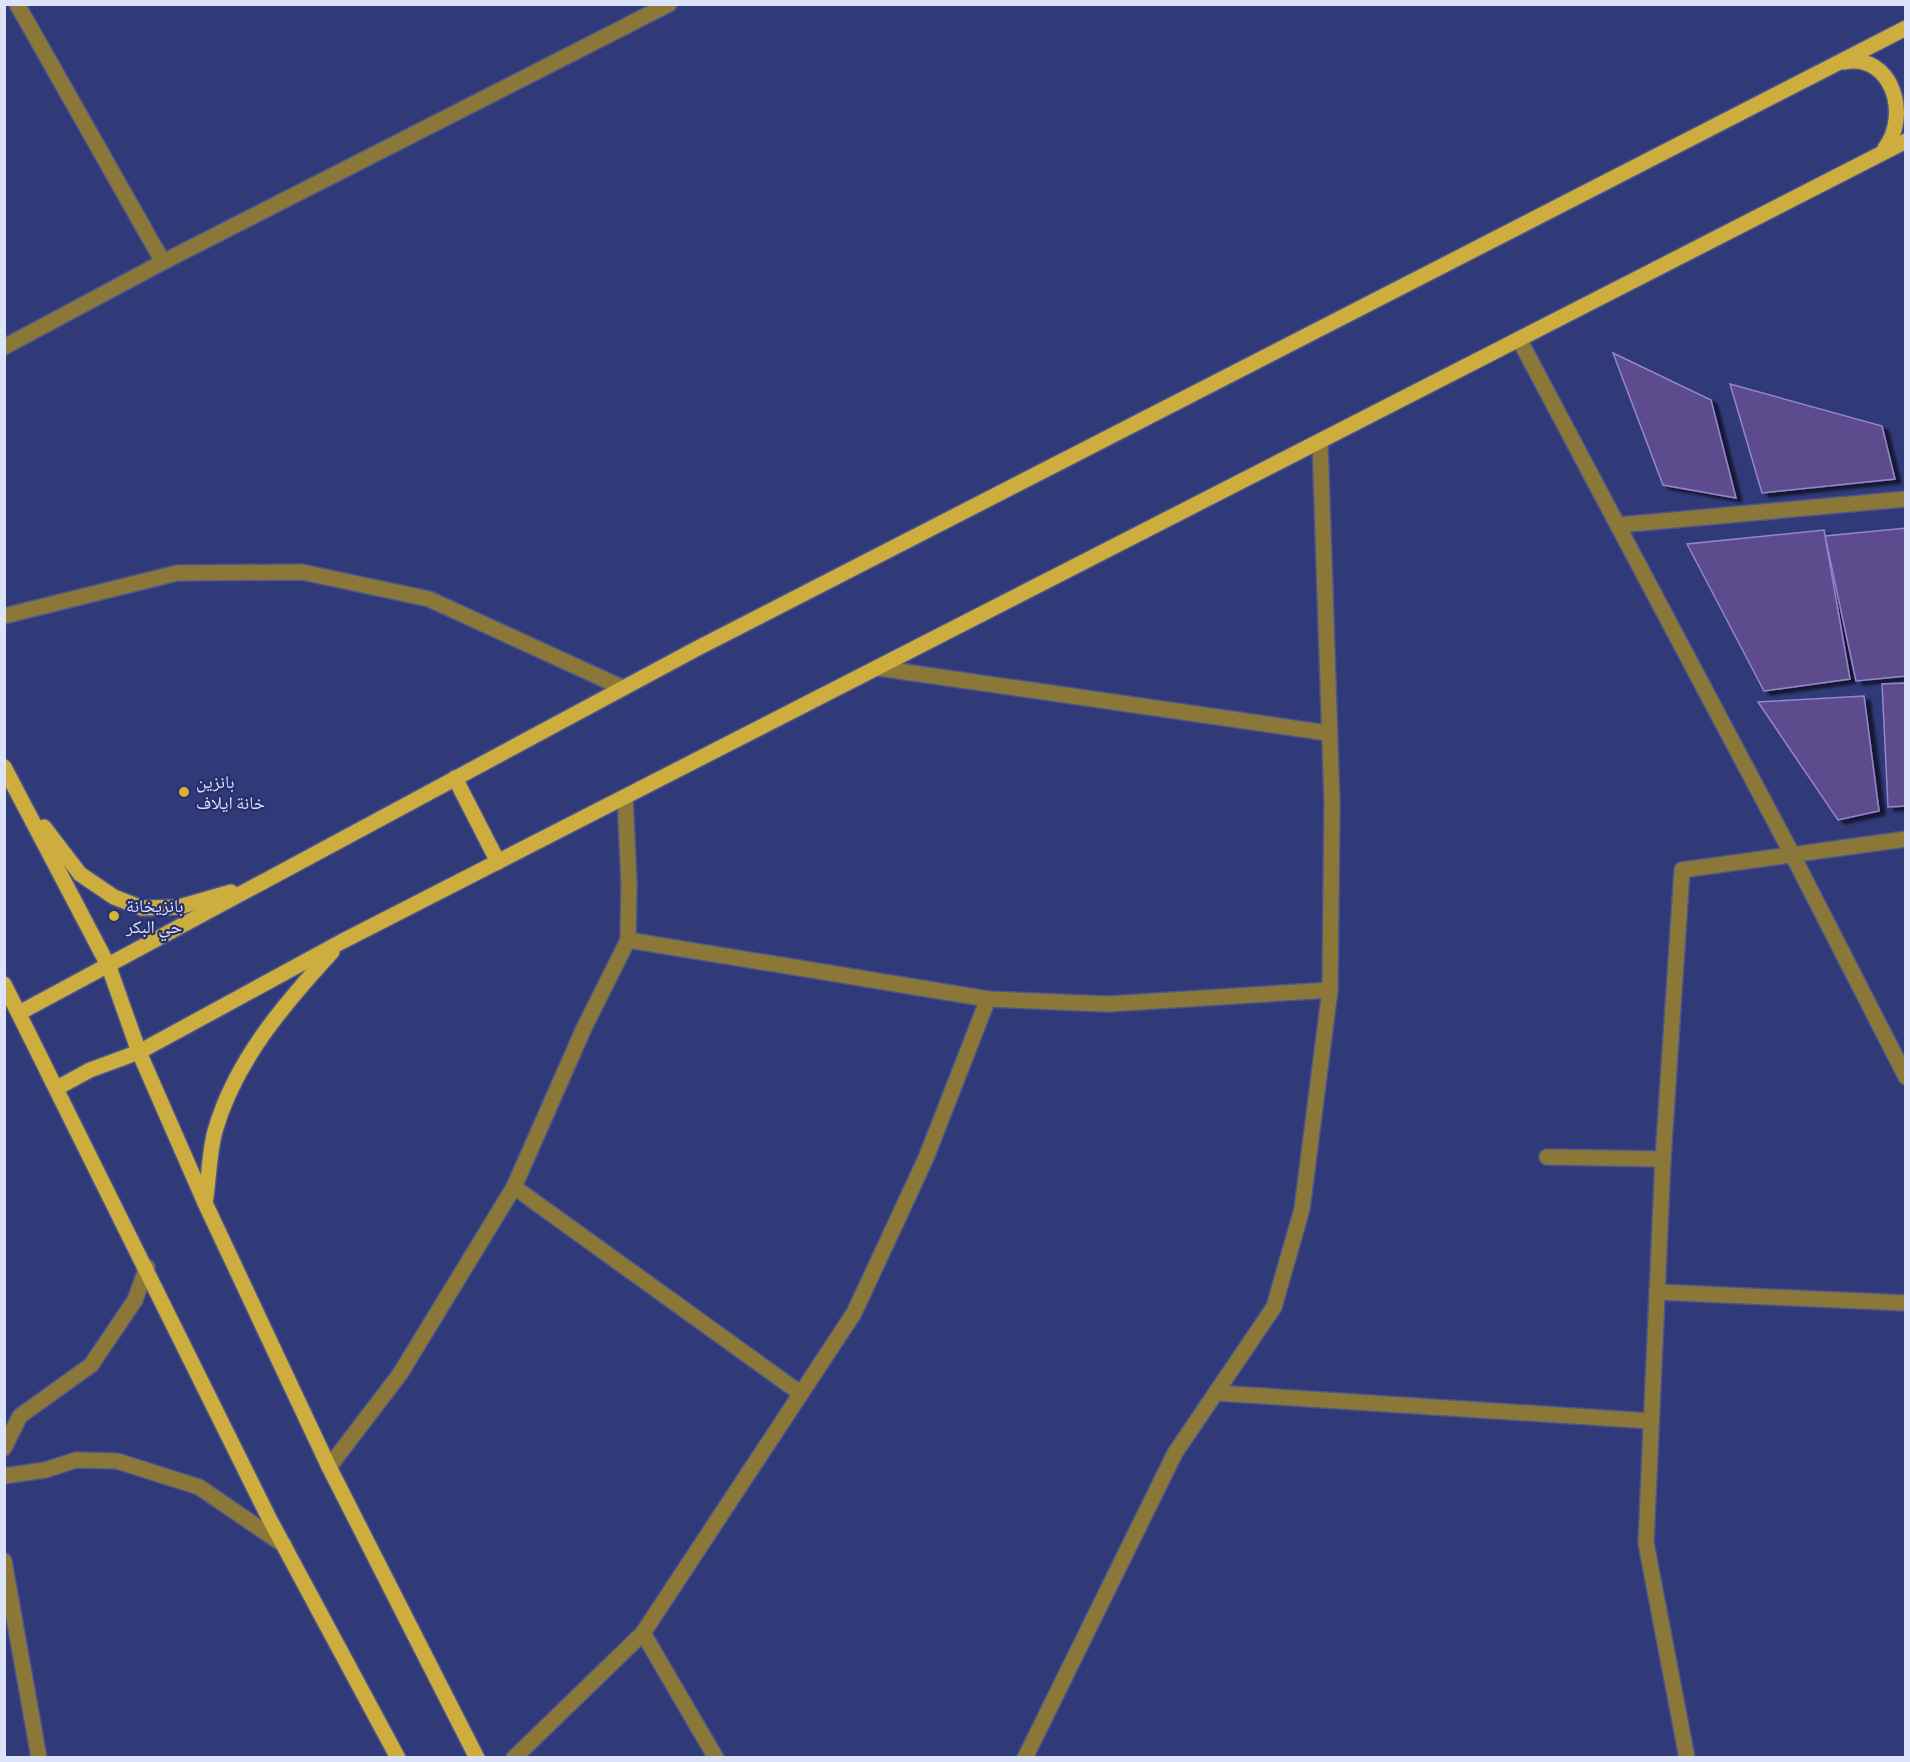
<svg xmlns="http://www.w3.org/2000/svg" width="1910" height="1762" font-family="Commissioner,'Noto Naskh Arabic',sans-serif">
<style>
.building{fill:#5c4c8d;stroke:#9485cc;stroke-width:1.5;filter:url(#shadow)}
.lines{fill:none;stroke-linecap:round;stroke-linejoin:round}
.minor-casing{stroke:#4c558d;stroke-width:18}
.major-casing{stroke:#4c558d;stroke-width:18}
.minor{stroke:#8b7838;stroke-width:15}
.major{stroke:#ccad3e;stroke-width:15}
.poi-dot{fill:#d7b434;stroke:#272f6c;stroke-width:2}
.labels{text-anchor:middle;stroke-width:4.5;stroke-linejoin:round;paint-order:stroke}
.poi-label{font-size:18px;fill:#dde4fa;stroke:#272f6c;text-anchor:start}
</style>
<defs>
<filter id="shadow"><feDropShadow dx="6" dy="4" stdDeviation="1.5" flood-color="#0009"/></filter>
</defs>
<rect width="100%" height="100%" fill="#303a78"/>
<!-- building -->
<g class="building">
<path d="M1613 353 1711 400 1736 498 1663 485Z"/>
<path d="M1730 384 1882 426 1895 479 1762 493Z"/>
<path d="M1906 528V676L1856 681 1825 536Z"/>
<path d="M1824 530 1850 679 1764 691 1687 544Z"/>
<path d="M1906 683V806L1888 807 1882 684Z"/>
<path d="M1864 696 1879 811 1838 820 1758 702Z"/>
</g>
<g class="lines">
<!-- minor casing -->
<g class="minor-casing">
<g id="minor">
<path d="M17 4 163 262"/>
<path d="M1519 339 1792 854 1906 1077"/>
<path d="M4 347 163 262 669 4"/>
<path d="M1618 525 1906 499"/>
<path d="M4 616 177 573 302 572 429 599 623 688"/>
<path d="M878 668 1328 733"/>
<path d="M628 940 988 999 1108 1004 1330 990"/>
<path d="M1547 1157 1663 1159"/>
<path d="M514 1187 800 1393"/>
<path d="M1657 1292 1906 1303"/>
<path d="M1216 1393 1651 1421"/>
<path d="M4 1448 20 1416 91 1365 135 1300 147 1267"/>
<path d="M329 1467 400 1374 514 1187 584 1028 628 940 629 883 625 797"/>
<path d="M4 1476 45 1470 76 1460 117 1461 199 1487 284 1545"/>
<path d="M4 1561 39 1758"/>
<path d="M643 1633 716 1758"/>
<path d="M514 1758 643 1633 854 1313 926 1158 988 999"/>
<path d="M1025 1758 1175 1453 1274 1307 1302 1209 1330 990 1332 803 1320 441"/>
<path d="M1687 1758 1646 1543 1663 1159 1682 870 1906 839"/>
</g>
</g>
<!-- major casing -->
<g class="major-casing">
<g id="major">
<path d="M1844 62C1893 53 1910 116 1885 148"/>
<path d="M4 767 109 967 139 1052 205 1203 329 1467 477 1758"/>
<path d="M455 778 498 862"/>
<path d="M44 827 80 874 114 897 142 908 179 907 231 892"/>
<path d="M4 984 270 1520 398 1758"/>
<path d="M19 1013 696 649 1906 28"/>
<path d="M57 1088 90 1070 139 1052 341 942 1906 141"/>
<path d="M205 1203C209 1180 209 1153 215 1131 235 1061 284 1004 332 952"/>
</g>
</g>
<!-- minor -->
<use href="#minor" class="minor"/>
<!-- major -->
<use href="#major" class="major"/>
</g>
<!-- markers -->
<g class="poi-dot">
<circle cx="184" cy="792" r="6"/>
<circle cx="114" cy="916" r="6"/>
</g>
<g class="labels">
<!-- poi labels -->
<g class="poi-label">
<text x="196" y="788">بانزين<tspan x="196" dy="21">خانة ايلاف</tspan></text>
<text x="126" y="912">بانزيخانة<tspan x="126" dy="21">حي البكر</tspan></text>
</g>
</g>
<!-- border -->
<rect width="1910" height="1762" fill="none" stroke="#dde4fa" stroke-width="12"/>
</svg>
